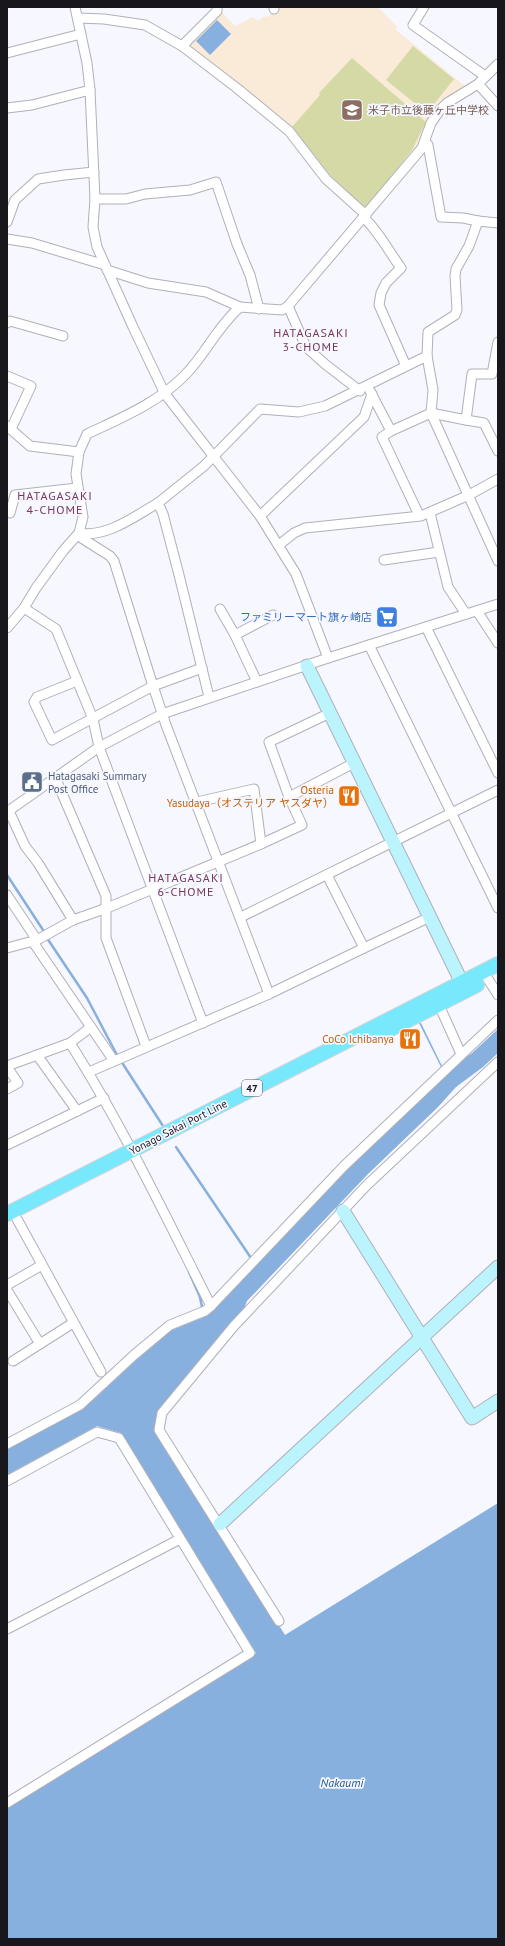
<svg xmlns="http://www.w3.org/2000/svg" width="505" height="1946" font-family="'PT Sans','Noto Sans JP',sans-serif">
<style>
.education{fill:#faebd8}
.green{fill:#d5d9a6}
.water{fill:#87b0df}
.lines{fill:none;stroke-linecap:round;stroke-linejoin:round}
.stream{stroke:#87b0df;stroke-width:2.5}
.street-casing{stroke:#afb0b9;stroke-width:11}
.secondary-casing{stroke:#afb0b9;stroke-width:15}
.primary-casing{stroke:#d5d5d6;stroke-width:16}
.street{stroke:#fff;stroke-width:9}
.secondary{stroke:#bcf4fe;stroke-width:13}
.primary{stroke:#78e8fc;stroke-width:14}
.labels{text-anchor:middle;stroke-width:3.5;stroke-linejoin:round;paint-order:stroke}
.shield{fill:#f6f7ff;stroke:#5b5b60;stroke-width:1}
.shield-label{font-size:10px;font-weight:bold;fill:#18181c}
.education-label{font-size:11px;fill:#785e54;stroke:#f6f7ff;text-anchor:start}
.shop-label{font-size:11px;fill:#366cbe;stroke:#f6f7ff;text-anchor:end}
.service-label{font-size:11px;fill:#4e5e75;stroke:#f6f7ff;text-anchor:start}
.food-label{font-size:11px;fill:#c56008;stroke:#f6f7ff;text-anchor:end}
.street-label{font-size:11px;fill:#18181c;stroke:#f6f7ff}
.neighbourhood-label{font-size:12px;letter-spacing:1px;fill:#76375b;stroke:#f6f7ff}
.water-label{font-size:12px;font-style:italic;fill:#1f5691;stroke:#f6f7ff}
</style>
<rect width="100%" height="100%" fill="#f6f7ff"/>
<!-- education -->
<path class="education" d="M272 7H378L397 27 396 30 466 87 441 103 421 143 369 208 363 209 328 176 294 133 186 46 221 11 235 26 253 17 258 21 263 17 270 16Z"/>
<!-- green -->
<g class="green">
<path d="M413 46 454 79 427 113 386 80Z"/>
<path d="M352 58 426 122 412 150 368 206H363L330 175 292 127 320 95 319 93Z"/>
</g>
<!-- water -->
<g class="water">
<path d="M217 20 231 34 210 55 196 41Z"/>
<path d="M419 1023H421L443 1068 442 1069Z"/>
<path d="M498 1029V1053L483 1067 456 1087 438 1107 368 1174 247 1301 242 1314 157 1412 156 1430 285 1635 498 1503V1939H7V1808L256 1653 121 1433 97 1426 7 1475V1448L92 1401 134 1362 169 1332 167 1330 170 1328 172 1330 204 1317 203 1314 206 1313 207 1315 344 1171 464 1058 471 1054Z"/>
</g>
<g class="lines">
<!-- stream -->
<g class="stream">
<path d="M7 875 45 933"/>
<path d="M47 938 87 998 118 1057"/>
<path d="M121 1061 163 1126"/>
<path d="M176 1147 251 1258"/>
<path d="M189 1272 200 1297 202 1307"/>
</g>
<!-- street casing -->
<g class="street-casing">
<g id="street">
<path d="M75 7 87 63 90 90 95 199 93 227 97 247 133 327 165 394 260 516 296 574 328 658"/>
<path d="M424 7 413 25 485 76"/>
<path d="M274 9V7"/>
<path d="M78 18 104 19 145 25 182 46 238 89 289 131 326 179 366 215"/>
<path d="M182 46 217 11V7"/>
<path d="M7 53 81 34"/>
<path d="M478 84 498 106"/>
<path d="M7 108 32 105 90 90"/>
<path d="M425 142 428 145 441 217 463 218 478 221"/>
<path d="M95 199H126L145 194 190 190 216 182 237 244 250 275 259 309"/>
<path d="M364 218C377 229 390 253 401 268L386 283 381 293 379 305 406 366"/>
<path d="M7 222 15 200 38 179 64 175 94 172"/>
<path d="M7 239 32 243 105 265"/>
<path d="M107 270 148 283 206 292 240 307"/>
<path d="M288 306 306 347 325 364 360 391"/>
<path d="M7 323 10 321 63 336"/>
<path d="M427 356 428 332 455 315 457 310 455 276 456 269 469 246 478 221 498 223"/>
<path d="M7 376 31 386 11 429"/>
<path d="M370 391 391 431 382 437 419 515"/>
<path d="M432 416 436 414 466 420 472 374H492L498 342"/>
<path d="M466 420 484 423 498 451"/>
<path d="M7 426 30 446 79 452"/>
<path d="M391 431 431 413"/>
<path d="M10 513 15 495 77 488"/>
<path d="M430 513 448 587 466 614"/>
<path d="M260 516 364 417 372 394"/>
<path d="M79 533 80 537 110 556 114 561 153 686 202 668"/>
<path d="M79 533C107 538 135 516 158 503"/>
<path d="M279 545 294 533 305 528 421 516 469 495 498 479"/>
<path d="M384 560 439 552"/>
<path d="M24 608 56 629 93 719 99 747 203 1023"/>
<path d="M220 609 235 635"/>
<path d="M477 611 498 643"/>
<path d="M426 627 498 773"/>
<path d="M7 628 24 608 36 588 63 551 79 533 83 517 76 474 79 452 87 434C123 417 158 403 186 374 206 353 218 326 240 307L282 310 288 306 422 148 431 123 440 110 447 103 478 84 498 64"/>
<path d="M369 645 498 908"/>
<path d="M77 681 37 697 34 702 52 740 153 686 166 725 269 994"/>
<path d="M257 682 235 635 273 615"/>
<path d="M209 697 179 575 163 514 158 503 204 466 260 409 299 412 325 406 427 356 433 390 431 413 498 561"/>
<path d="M55 777 106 896V938L146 1046"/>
<path d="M289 797 269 742 330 713"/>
<path d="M197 802 254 789 261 844 302 825 289 797 354 763"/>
<path d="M9 811 25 846 38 863 73 920 107 908 261 844"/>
<path d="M7 812 99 747 162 714 328 658 498 604"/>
<path d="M7 895 37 940 73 920"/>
<path d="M241 917 498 790"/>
<path d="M33 942 114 1061"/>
<path d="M7 948 37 940"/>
<path d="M364 948 430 917"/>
<path d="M488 979 498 995"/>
<path d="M439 1005 461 1054"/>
<path d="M70 1043 91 1027"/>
<path d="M37 1055 77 1111"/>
<path d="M7 1066 70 1043C123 1127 166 1217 211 1306L344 1166 498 1020"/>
<path d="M7 1067 18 1083 7 1089"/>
<path d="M89 1072 269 994 364 948 327 875"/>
<path d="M7 1145 104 1098"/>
<path d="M17 1219 101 1372"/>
<path d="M7 1285 42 1265"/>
<path d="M7 1290 40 1344"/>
<path d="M13 1361 73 1323"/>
<path d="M7 1444 80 1405 134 1355 170 1325 205 1311 211 1306"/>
<path d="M7 1481 97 1432 119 1438 250 1653 7 1803"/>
<path d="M279 1621 159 1430 162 1413 234 1326 367 1185 498 1062"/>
<path d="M7 1629 180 1539"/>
</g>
</g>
<!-- secondary casing -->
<g class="secondary-casing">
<g id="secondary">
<path d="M307 666 466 991"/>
<path d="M343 1211 472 1418 498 1401"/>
<path d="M220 1524 498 1267"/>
</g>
</g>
<!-- primary casing -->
<g class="primary-casing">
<g id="primary">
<path d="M383 1033 477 985"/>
<path d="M7 1214 498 964"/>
</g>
</g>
<!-- street -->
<use href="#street" class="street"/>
<!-- secondary -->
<use href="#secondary" class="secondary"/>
<!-- primary -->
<use href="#primary" class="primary"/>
</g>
<!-- icons -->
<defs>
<g id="school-square" transform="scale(1.15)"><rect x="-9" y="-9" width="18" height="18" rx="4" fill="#8d6e63" stroke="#f6f7ff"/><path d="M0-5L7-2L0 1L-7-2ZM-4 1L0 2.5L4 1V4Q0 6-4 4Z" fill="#fff"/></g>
<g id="supermarket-square" transform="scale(1.15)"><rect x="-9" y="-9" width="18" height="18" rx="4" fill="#3f7fe0" stroke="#f6f7ff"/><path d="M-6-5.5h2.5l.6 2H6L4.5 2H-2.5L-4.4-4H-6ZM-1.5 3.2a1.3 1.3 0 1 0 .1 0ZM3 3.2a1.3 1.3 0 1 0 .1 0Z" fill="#fff"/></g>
<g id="civic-square" transform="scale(1.15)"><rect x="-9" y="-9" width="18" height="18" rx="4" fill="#5c6f8a" stroke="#f6f7ff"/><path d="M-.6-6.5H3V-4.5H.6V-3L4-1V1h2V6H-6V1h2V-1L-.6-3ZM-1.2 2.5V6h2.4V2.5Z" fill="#fff"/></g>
<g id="restaurant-square" transform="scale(1.15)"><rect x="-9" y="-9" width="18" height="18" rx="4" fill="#e8710a" stroke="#f6f7ff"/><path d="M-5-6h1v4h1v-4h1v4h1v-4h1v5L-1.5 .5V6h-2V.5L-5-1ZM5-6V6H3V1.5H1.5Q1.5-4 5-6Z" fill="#fff"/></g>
</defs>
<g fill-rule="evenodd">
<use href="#school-square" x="352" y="110"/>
<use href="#supermarket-square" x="387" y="617"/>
<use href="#civic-square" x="32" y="782"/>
<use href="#restaurant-square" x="349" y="796"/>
<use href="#restaurant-square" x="410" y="1039"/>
</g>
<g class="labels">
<!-- shield labels -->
<rect class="shield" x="242" y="1080" width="20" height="16" rx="3"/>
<g class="shield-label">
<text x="252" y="1092">47</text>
</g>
<!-- education labels -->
<g class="education-label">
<text x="368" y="114">米子市立後藤ヶ丘中学校</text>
</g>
<!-- shop labels -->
<g class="shop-label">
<text x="372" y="621">ファミリーマート旗ヶ崎店</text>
</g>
<!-- service labels -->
<g class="service-label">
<text x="48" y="780">Hatagasaki Summary<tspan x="48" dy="13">Post Office</tspan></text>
</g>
<!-- food labels -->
<g class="food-label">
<text x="334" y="794">Osteria<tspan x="334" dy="13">Yasudaya（オステリア ヤスダヤ）</tspan></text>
<text x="394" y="1043">CoCo Ichibanya</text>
</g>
<!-- street labels -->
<g class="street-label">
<text transform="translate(178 1127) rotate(-27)" y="4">Yonago Sakai Port Line</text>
</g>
<!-- neighbourhood labels -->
<g class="neighbourhood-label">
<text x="311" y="337">HATAGASAKI<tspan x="311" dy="14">3-CHOME</tspan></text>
<text x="55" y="500">HATAGASAKI<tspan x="55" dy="14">4-CHOME</tspan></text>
<text x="186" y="882">HATAGASAKI<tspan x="186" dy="14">6-CHOME</tspan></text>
</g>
<!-- water labels -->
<g class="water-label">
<text x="342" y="1787">Nakaumi</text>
</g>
</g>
<!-- border -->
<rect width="505" height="1946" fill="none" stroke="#18181c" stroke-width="16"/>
</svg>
